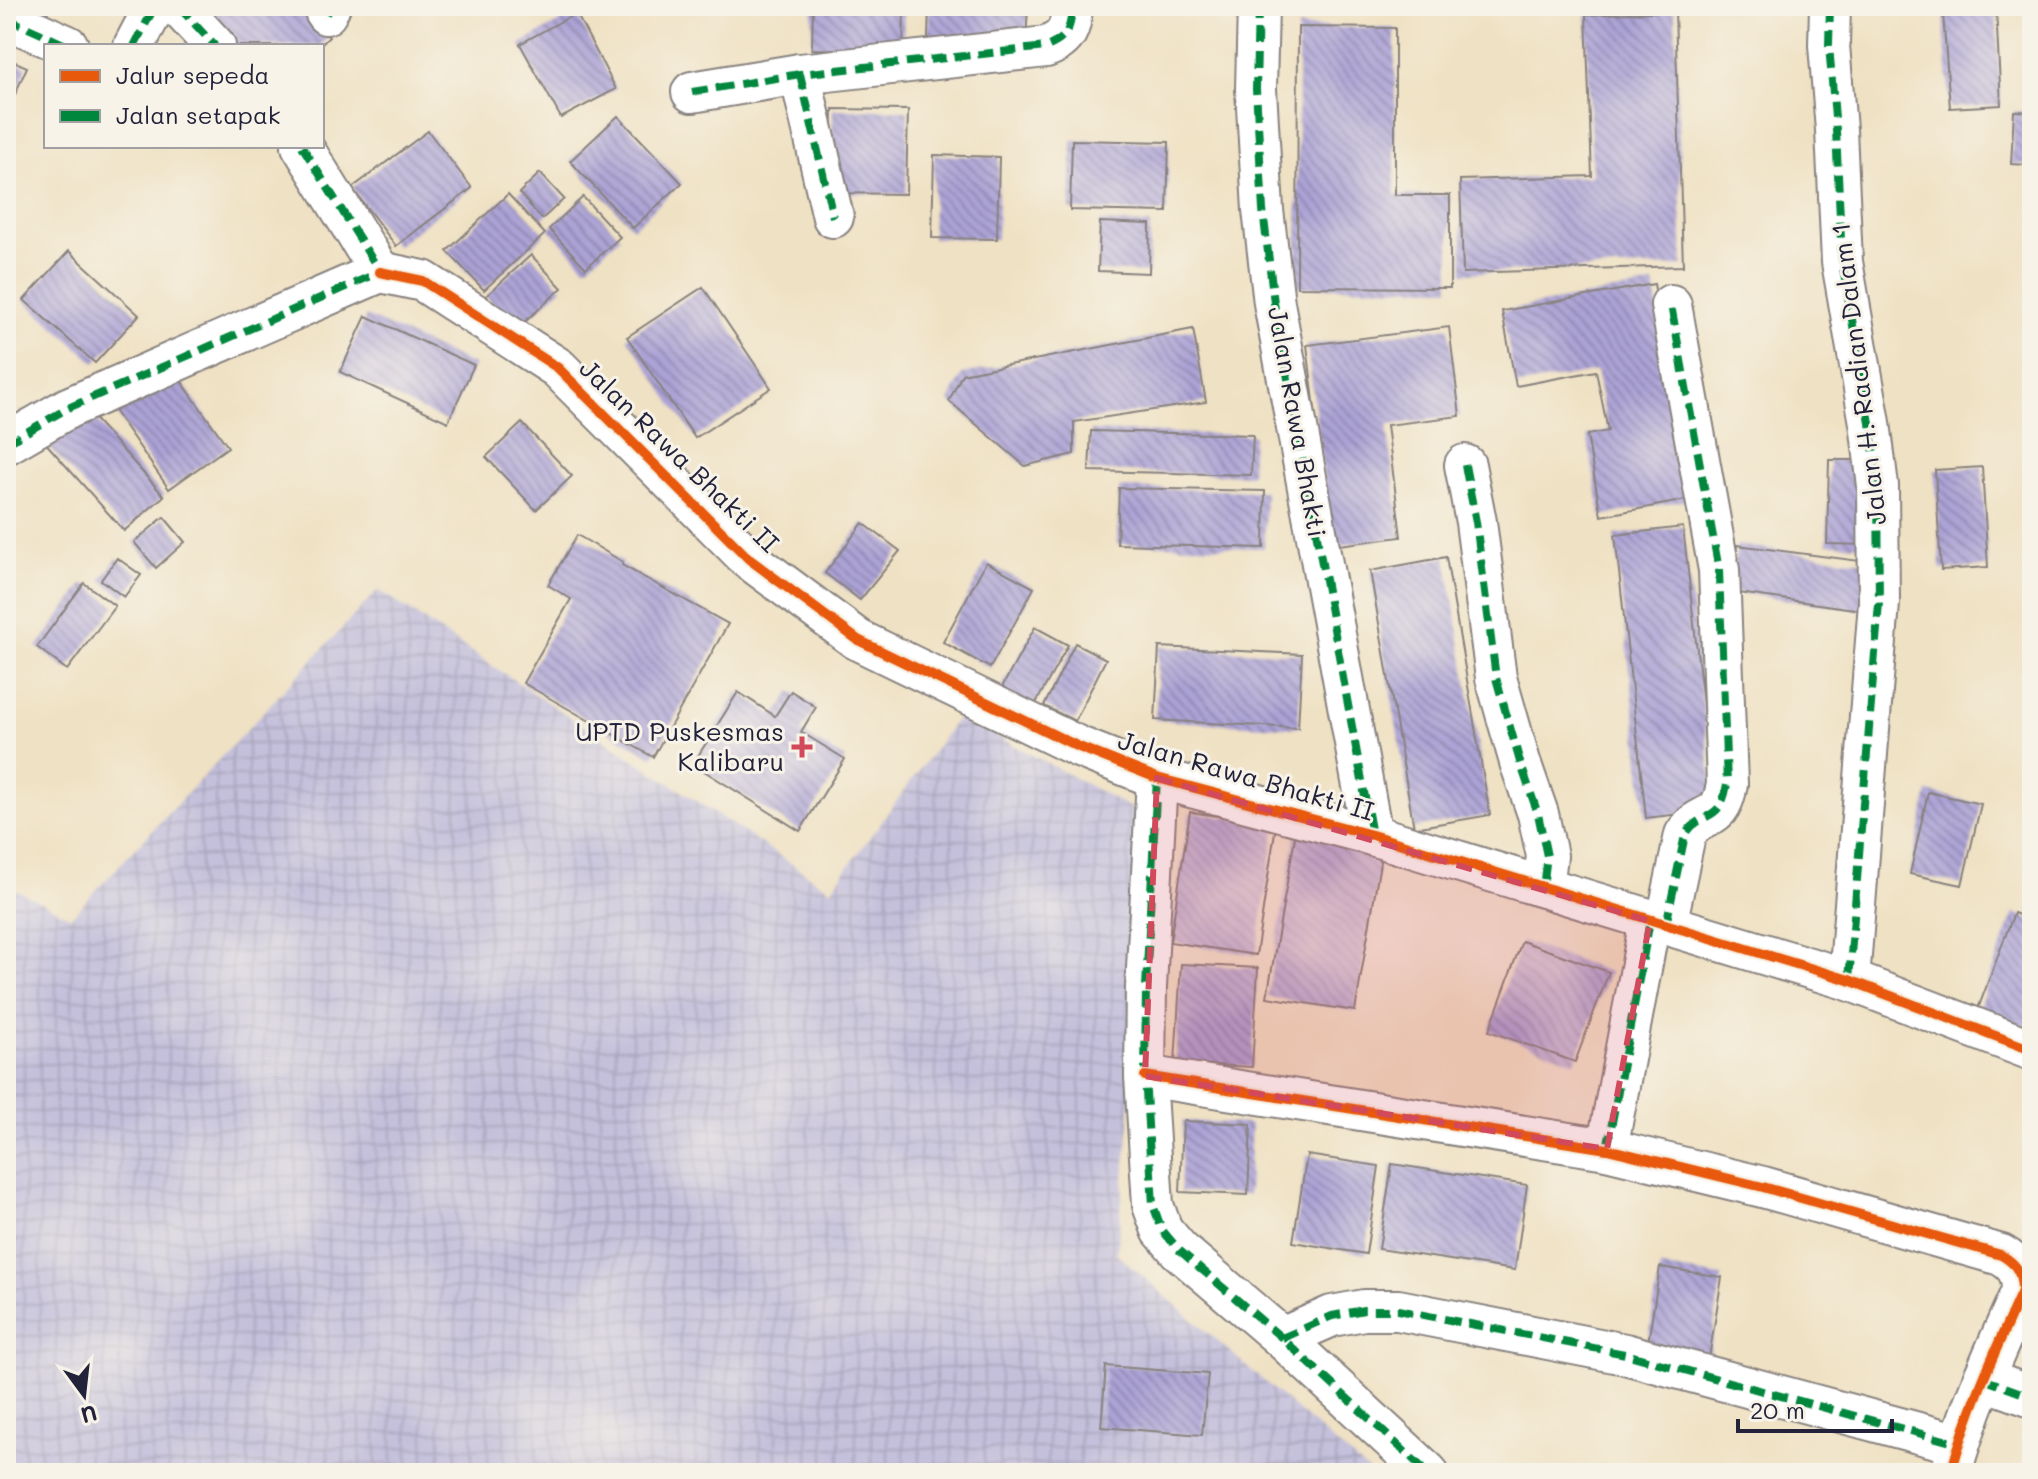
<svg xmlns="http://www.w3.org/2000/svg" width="2038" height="1479" font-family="Mali,sans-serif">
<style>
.industrial{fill:url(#industrial-grid)}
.building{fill:url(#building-back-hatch)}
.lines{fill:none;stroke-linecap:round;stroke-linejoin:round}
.street-casing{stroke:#88827f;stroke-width:44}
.street{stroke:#fff;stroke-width:40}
.quiet{stroke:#00873e;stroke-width:8;stroke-dasharray:16 8;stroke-linecap:butt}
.cycleway-casing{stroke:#f7f3e8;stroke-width:15}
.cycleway{stroke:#e8590c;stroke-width:10}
.marked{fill:#d1495b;fill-opacity:0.2;stroke:#d1495b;stroke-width:6;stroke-dasharray:16 10;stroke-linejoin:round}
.poi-dot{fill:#d1495b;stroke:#f7f3e8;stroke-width:3}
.labels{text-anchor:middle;stroke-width:6;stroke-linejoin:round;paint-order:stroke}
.street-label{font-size:26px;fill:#22223b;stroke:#f7f3e8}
.poi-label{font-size:26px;fill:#22223b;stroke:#f7f3e8;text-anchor:end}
</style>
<defs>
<pattern id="industrial-grid" width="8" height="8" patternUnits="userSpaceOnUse" patternTransform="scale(2)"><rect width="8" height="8" fill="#c4c0db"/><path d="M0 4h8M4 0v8" fill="none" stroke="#a8a5bd"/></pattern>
<pattern id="building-back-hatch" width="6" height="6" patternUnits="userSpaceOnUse" patternTransform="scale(2)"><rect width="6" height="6" fill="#aca3d5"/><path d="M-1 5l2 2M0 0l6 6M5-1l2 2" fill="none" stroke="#8c84ae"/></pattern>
</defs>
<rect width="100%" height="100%" fill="#f7f3e8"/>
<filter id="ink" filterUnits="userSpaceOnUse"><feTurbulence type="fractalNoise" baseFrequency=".0125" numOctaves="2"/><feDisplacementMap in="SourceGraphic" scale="16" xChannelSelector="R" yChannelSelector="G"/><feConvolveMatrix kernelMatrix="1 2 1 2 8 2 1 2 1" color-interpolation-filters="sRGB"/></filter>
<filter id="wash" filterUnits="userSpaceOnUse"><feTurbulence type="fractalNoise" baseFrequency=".006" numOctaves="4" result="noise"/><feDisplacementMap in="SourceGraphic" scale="32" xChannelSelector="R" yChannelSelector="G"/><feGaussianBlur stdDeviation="1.8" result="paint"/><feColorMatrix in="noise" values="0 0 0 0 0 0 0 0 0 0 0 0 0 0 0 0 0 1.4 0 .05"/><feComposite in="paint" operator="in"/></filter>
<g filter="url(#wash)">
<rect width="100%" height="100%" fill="#efe1c3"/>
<!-- industrial -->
<path class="industrial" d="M378 590 831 890 959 716 1157 822 1117 1254 1370 1473H6V885L71 917Z"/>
<g id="blocks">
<!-- building -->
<g class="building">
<path d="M6 6H50L43 24Z"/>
<path d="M192 6H300L329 37 320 46H230Z"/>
<path d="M813 6H904L903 51 812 49Z"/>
<path d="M929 6H1028L1026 42 928 39Z"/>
<path d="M1996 9 2001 105 1950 108 1943 13Z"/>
<path d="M1675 11 1683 266 1463 273 1460 180 1592 176 1586 15Z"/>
<path d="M576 13 616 89 561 118 520 44Z"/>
<path d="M1298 27 1395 28V195H1450V288L1297 287Z"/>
<path d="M6 58 27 67 6 115Z"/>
<path d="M833 109 908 110 906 194 831 193Z"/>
<path d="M2014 111 2032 112V165L2011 164Z"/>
<path d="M618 116 682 183 633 228 570 161Z"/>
<path d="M428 131 472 188 396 246 352 188Z"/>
<path d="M1072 140 1169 142 1167 212 1070 210Z"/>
<path d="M934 155 999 157 997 239 932 238Z"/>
<path d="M540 173 564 199 542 219 519 193Z"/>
<path d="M508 194 545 234 484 290 447 251Z"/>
<path d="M583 197 620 237 586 268 549 229Z"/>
<path d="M1100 222 1150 224 1149 273 1098 271Z"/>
<path d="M69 251 139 315 95 363 24 300Z"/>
<path d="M531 255 562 288 517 329 486 296Z"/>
<path d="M1654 284 1692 499 1601 516 1587 435 1608 431 1596 371 1516 386 1502 311Z"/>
<path d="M703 287 771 388 695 438 627 337Z"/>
<path d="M366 316 474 365 448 422 340 372Z"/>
<path d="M1449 327 1460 416 1387 425 1401 537 1332 546 1307 345Z"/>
<path d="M1193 329 1206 402 1074 422V454L1025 466 949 401 962 374Z"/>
<path d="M172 368 228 447 169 489 113 409Z"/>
<path d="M82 405 164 496 124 531 43 440Z"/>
<path d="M522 423 572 476 536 510 486 457Z"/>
<path d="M1091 431 1253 435 1251 475 1089 471Z"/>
<path d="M1829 460H1869L1866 545 1827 544Z"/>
<path d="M1982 467 1988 567 1941 570 1935 470Z"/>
<path d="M1119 488 1265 491 1264 548 1117 544Z"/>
<path d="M164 517 185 542 156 568 134 542Z"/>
<path d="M863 523 900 551 860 600 825 573Z"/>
<path d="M1683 527 1715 810 1646 818 1615 535Z"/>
<path d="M577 535 623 562 622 565 728 624 653 757 523 683 571 599 548 585Z"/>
<path d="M1737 545 1868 562 1862 610 1731 592Z"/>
<path d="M1446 557 1490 815 1414 828 1370 571Z"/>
<path d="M117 558 141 575 124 597 101 580Z"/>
<path d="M986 562 1034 588 990 668 943 642Z"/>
<path d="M84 583 115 606 67 670 37 647Z"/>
<path d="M1035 627 1068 645 1030 714 997 696Z"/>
<path d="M1075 643 1106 659 1075 721 1044 706Z"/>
<path d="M1159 647 1302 654 1298 728 1155 720Z"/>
<path d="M791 691 816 707 801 732 845 759 800 831 693 764 738 692 775 716Z"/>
<path d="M1928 792 1981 804 1962 885 1910 874Z"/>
<path d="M1190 812 1276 825 1256 955 1170 942Z"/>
<path d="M1296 831 1383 845 1355 1011 1267 997Z"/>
<path d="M2014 913 2032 920V1029L1978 1009Z"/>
<path d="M1522 941 1609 972 1575 1062 1489 1031Z"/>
<path d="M1181 964 1258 968 1252 1067 1175 1063Z"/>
<path d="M1183 1121 1251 1124 1248 1195 1180 1192Z"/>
<path d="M1307 1155 1379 1166 1366 1254 1293 1242Z"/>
<path d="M1392 1164 1527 1185 1515 1270 1379 1249Z"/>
<path d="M1660 1267 1722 1277 1709 1358 1647 1349Z"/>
<path d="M2032 1313V1352L2019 1348Z"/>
<path d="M1106 1366 1208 1374 1202 1435 1101 1427Z"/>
</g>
</g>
</g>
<g filter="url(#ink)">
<use href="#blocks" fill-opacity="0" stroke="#88827f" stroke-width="2"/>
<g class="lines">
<!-- street casing -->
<g class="street-casing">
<g id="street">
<path d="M178 6 215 46"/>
<path d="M1258 6 1256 89 1263 210 1274 303 1372 835"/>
<path d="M1830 6 1829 45 1836 130 1842 262 1870 423 1878 486 1879 603 1849 980"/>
<path d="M326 14 330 6"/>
<path d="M6 18 68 46"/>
<path d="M134 46 155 6"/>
<path d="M800 74 833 217"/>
<path d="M692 92 800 74 1046 47C1068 39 1071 27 1072 6"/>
<path d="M302 146 380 272"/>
<path d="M380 272 423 281 558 368 749 559 858 640 1079 747 1157 778 1372 835 1849 980 2032 1050"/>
<path d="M6 444 68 408 380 272"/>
<path d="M1465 465 1476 522 1496 678 1520 762 1538 814 1547 856 1543 887"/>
<path d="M1157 778 1146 987 1145 1076 1153 1205 1162 1230 1179 1250 1282 1338 1428 1473"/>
<path d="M1666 925 1685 835C1702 808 1720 826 1727 784L1719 570 1671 305"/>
<path d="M1145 1076 1607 1149 1763 1187 2001 1255C2017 1264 2022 1273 2022 1291 1995 1351 1968 1410 1951 1473"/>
<path d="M1607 1149 1650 921"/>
<path d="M1282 1338 1332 1316 1364 1310H1398L1625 1354 1959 1444"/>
<path d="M1983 1379 2032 1397"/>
</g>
</g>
<!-- street -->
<use href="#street" class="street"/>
<!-- quiet -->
<g class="quiet">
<path d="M178 6 215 46"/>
<path d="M1258 6 1256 89 1263 210 1274 303 1372 835"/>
<path d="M1830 6 1829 45 1836 130 1842 262 1870 423 1878 486 1879 603 1849 980"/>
<path d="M326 14 330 6"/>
<path d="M6 18 68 46"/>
<path d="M134 46 155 6"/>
<path d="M800 74 833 217"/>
<path d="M692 92 800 74 1046 47C1068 39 1071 27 1072 6"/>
<path d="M302 146 380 272"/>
<path d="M6 444 68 408 380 272"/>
<path d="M1465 465 1476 522 1496 678 1520 762 1538 814 1547 856 1543 887"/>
<path d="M1157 778 1146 987 1145 1076 1153 1205 1162 1230 1179 1250 1282 1338 1428 1473"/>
<path d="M1666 925 1685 835C1702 808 1720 826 1727 784L1719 570 1671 305"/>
<path d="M1607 1149 1650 921"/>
<path d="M1282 1338 1332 1316 1364 1310H1398L1625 1354 1959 1444"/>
<path d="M1983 1379 2032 1397"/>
</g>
<!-- cycleway casing -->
<g class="cycleway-casing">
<g id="cycleway">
<path d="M380 272 423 281 558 368 749 559 858 640 1079 747 1157 778 1372 835 1849 980 2032 1050"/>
<path d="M1145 1076 1607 1149 1763 1187 2001 1255C2017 1264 2022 1273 2022 1291 1995 1351 1968 1410 1951 1473"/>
</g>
</g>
<!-- cycleway -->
<use href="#cycleway" class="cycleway"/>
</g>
</g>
<!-- marked area -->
<path class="marked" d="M1157 778 1650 921 1607 1149 1145 1076Z"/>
<!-- markers -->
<path class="poi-dot" d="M798 735h8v8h8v8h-8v8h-8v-8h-8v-8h8z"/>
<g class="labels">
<!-- street labels -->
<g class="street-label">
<text transform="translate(1859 374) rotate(-97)" y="9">Jalan H. Radian Dalam 1</text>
<text transform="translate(1297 422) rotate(80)" y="9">Jalan Rawa Bhakti</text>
<text transform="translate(679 456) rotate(44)" y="9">Jalan Rawa Bhakti II</text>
<text transform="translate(1246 776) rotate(16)" y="9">Jalan Rawa Bhakti II</text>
</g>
<!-- poi labels -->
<g class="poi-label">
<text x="784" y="741">UPTD Puskesmas<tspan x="784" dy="30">Kalibaru</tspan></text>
</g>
</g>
<!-- margin -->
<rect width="2038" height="1479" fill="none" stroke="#f7f3e8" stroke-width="32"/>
<!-- legend -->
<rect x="44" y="44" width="280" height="104" fill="#f7f3e8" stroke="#a29fa3" stroke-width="2"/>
<rect x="60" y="70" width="40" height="12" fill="#e8590c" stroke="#a29fa3" stroke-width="2"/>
<text x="116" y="84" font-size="24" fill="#22223b">Jalur sepeda</text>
<rect x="60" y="110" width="40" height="12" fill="#00873e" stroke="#a29fa3" stroke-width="2"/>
<text x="116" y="124" font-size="24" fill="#22223b">Jalan setapak</text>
<!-- north arrow -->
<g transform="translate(84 1395) rotate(165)" stroke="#f7f3e8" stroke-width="6" paint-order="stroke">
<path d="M0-6L14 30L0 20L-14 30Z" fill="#22223b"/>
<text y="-12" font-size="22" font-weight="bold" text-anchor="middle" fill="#22223b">U</text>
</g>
<!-- scale -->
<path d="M1738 1419v12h154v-12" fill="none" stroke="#22223b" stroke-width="4"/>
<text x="1750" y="1419" font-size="24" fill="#22223b" stroke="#f7f3e8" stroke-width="6" paint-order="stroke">20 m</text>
</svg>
